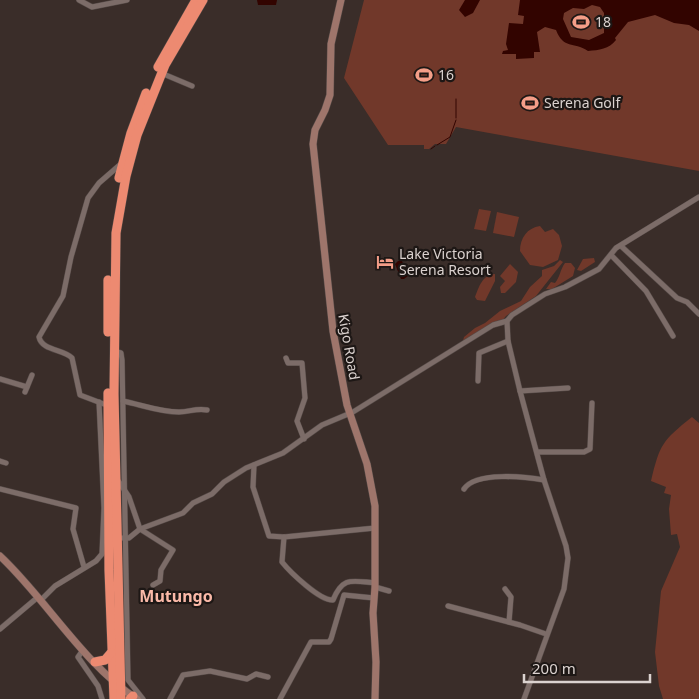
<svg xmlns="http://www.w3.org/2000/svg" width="699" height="699" font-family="'Noto Sans',sans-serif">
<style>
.green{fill:#71382a}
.water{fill:#320400;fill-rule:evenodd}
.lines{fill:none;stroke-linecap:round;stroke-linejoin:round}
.stream{stroke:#320400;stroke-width:1}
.street-casing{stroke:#554a47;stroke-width:6}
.secondary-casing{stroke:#554a47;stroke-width:8}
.highway-casing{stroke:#554a47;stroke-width:10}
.street{stroke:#7c6c68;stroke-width:5}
.secondary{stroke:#9e756b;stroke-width:7}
.highway{stroke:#ed8a71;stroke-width:9}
.labels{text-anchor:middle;stroke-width:4.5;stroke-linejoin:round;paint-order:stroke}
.poi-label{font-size:14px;fill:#dbd2cf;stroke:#1d1715;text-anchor:start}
.street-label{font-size:14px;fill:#dbd2cf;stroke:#1d1715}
.quarter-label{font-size:16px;font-weight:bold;fill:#fab9a8;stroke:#1d1715}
</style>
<rect width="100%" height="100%" fill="#3a2d29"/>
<!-- green -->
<g class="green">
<path d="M364 0H699V171L456 127 446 144H435L429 149H424V145H388L344 78Z"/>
<path d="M479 209 491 211 486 231 474 229Z"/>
<path d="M497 212 519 217 514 237 493 233Z"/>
<path d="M540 226 545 232 553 229 559 235 562 246 558 260 543 267 530 265 520 251C520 238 527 228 540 226Z"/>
<path d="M594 258 595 262 581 271 577 270 583 259Z"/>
<path d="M560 260 563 262 536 296 506 316 502 321 463 341 464 337 475 328 485 323 500 311 521 301 530 287 542 276V270L554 266Z"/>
<path d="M565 263H571L575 268 573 276 552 289H546L551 282 555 283C560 277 560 270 565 263Z"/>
<path d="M510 264 518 272 516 282 505 293H501L500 287 505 281 500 276Z"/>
<path d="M495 274V281L485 301 477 300 475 297C479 287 482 275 495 274Z"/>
<path d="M692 417 699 423V699H663L659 686 655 652 661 591 680 547 677 534 671 535 669 509 671 495 664 493 666 487 651 481C660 444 662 441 692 417Z"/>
</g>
<!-- water -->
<g class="water">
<path d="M257 0H277L276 5H258Z"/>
<path d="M465 0H480L473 13 465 17 459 10Z"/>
<path d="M520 0H699V31L689 25 674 23 655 15 628 22 615 38 616 40C609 49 599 50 588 51 573 41 564 50 556 30L545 27 537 32 540 52H534V58L516 59V54H502L503 51 508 50 506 44 509 23 523 24 524 16 518 15ZM592 5 600 7 604 13V33L589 40 571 37 563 19 564 13 573 8 584 9Z"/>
<path d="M398 261H402L408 276 404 279H401L395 264Z"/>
</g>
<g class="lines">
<!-- stream -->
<g class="stream">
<path d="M456 118V99"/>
<path d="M437 145 450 137 456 120"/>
<path d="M431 149 435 146"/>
</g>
<!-- street casing -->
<g class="street-casing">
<g id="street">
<path d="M79 0 92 7 127 0"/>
<path d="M161 73 192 86"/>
<path d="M621 246 677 298 687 302 699 314"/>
<path d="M611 255 646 291 673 336"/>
<path d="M114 351 121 353 122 360 128 680 143 699"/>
<path d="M286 358 288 363H302L305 398 297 421 304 439"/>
<path d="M0 379 27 387"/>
<path d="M478 381 479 353 508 341"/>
<path d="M520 391 568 388"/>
<path d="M25 392 32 375"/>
<path d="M123 401C142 405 160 412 179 412 190 412 195 408 207 410"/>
<path d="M109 406 80 395 72 358C64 349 42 351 39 337L63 296 71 257 88 198 99 183 122 163"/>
<path d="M538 452H584L590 449 592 403"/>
<path d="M0 461 6 463"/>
<path d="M254 465 253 487 269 536 284 537 375 528"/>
<path d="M117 479 129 497 140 529 173 550 161 570 160 581 153 585"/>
<path d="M0 489 76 508 73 529 84 567"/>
<path d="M464 489C476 471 526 477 544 480"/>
<path d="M284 537 282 562C290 572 320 601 333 600 343 576 352 581 375 583"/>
<path d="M116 538H129L140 529 183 513 193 503 212 494 224 482 246 468 283 453 322 425 353 412 493 325 507 321"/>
<path d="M375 587 389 591"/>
<path d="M505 589 511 597 509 622"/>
<path d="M41 600 55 586 96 561 102 554 104 508 99 402"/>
<path d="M448 606 520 625 546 634"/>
<path d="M0 629 38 597"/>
<path d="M83 650 78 657 98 686 102 699"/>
<path d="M170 699 183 675 210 671 247 679 256 674 268 677"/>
<path d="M280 699 311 642H329L331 639 344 595 374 598"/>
<path d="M524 699 564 589 568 558 566 546 544 480 520 391 508 341 507 321 512 315 545 294 565 287 599 269 616 248 699 197"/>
</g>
</g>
<!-- secondary casing -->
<g class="secondary-casing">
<g id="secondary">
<path d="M341 0 331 44 330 95 325 110 315 130 313 144 333 331 347 405 367 464 375 506V587L373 613 376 662 375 699"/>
<path d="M0 556C46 599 84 665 137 699"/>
</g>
</g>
<!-- highway casing -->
<g class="highway-casing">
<g id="highway">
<path d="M158 67 196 0"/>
<path d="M119 178 131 133 146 93"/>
<path d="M108 332V280"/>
<path d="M108 393 109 570 114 699"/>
<path d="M95 662 105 660 111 653"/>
<path d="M121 699 114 394 116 233 126 176 137 135 165 65 203 0"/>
<path d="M130 699 133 696"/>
</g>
</g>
<!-- street -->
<use href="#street" class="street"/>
<!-- secondary -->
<use href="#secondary" class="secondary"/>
<!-- highway -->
<use href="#highway" class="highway"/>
</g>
<!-- icons -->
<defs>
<g id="stadium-bare" transform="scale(1.35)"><path d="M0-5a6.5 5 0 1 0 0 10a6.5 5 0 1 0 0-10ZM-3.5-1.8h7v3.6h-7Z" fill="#f49e88" stroke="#1d1715" stroke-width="2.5" paint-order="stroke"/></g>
<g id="hotel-bare" transform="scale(1.35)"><path d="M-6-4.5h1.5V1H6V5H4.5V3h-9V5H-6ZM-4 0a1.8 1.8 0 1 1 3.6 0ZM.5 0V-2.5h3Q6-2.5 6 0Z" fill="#f49e88" stroke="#1d1715" stroke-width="2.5" paint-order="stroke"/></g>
</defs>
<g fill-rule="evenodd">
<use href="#stadium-bare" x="581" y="22"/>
<use href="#stadium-bare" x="424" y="75"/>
<use href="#stadium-bare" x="530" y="103"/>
<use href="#hotel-bare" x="385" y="262"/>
</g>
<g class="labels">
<!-- poi labels -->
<g class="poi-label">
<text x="595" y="27">18</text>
<text x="438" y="80">16</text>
<text x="544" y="108">Serena Golf</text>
<text x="399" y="259">Lake Victoria<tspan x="399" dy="16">Serena Resort</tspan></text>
</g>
<!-- street labels -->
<g class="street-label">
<text transform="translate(349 347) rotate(80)" y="5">Kigo Road</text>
</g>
<!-- quarter labels -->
<g class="quarter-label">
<text x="176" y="602">Mutungo</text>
</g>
</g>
<!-- scale -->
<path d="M524 674v8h126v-8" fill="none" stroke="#dbd2cf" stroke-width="2.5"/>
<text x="532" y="674" font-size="15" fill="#dbd2cf" stroke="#1d1715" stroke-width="4" paint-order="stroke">200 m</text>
</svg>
